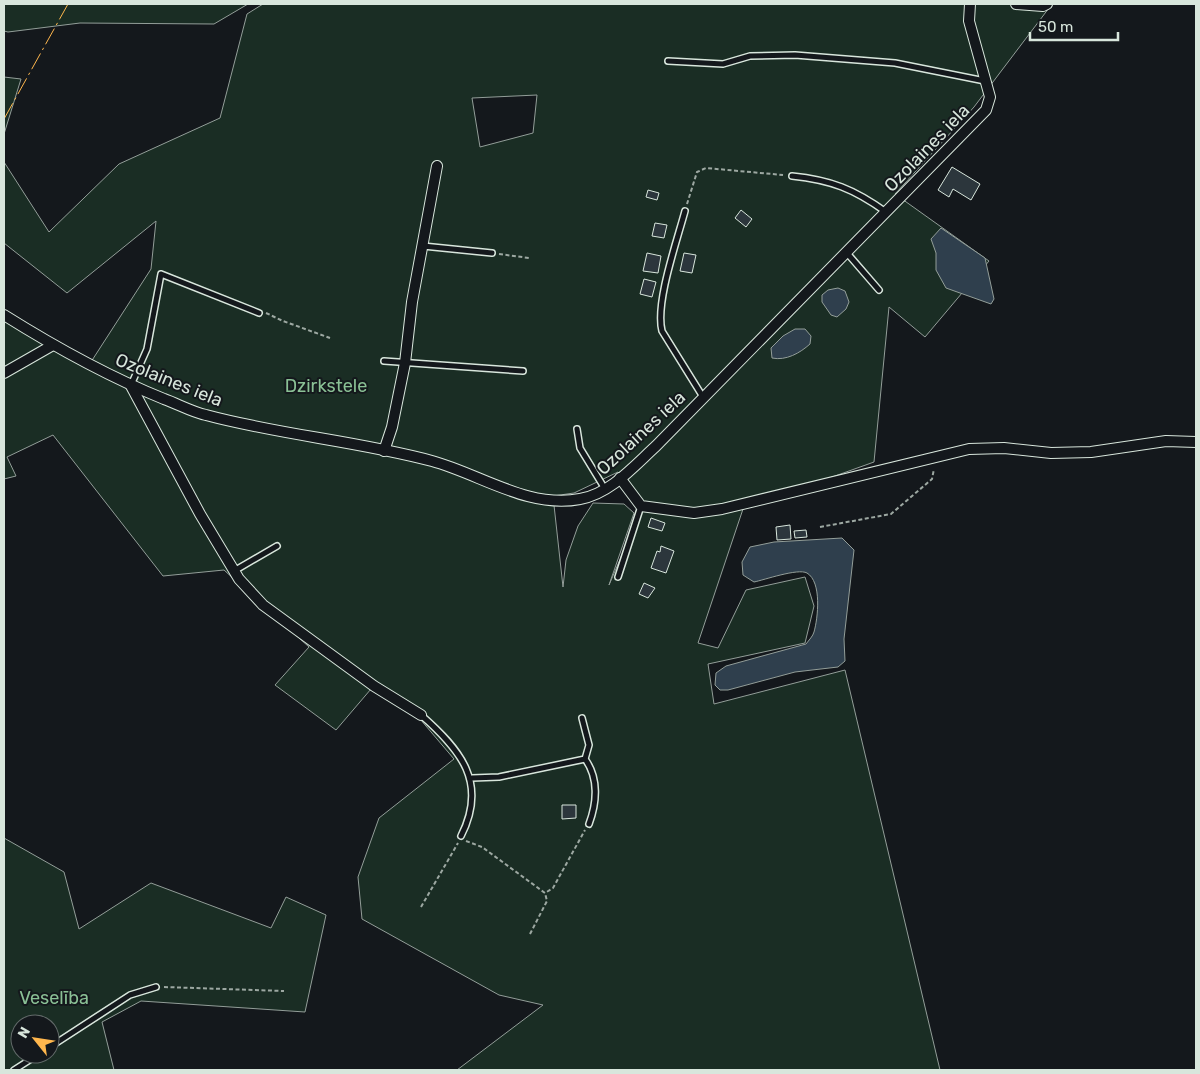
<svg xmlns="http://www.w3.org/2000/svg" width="1200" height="1074" font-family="Rubik,sans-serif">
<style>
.green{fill:#1a2d24;stroke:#939e99;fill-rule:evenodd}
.water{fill:#2f3f4d;stroke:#939e99}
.building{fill:#2c363c;stroke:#d8e6dc}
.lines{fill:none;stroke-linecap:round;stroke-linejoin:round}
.service-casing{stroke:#d8e6dc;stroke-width:8}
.minor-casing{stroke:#d8e6dc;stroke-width:12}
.path{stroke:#9da8a2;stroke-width:2;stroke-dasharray:4 2.5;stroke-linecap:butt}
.service{stroke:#14181c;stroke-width:5}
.minor{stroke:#14181c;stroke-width:10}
.power{stroke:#ffb74d;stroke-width:1;stroke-dasharray:18 4 2.5 4;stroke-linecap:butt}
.labels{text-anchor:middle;stroke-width:4;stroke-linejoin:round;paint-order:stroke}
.street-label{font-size:18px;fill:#d8e6dc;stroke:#14181c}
.park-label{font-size:18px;fill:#8ac095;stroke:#14181c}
</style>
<rect width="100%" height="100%" fill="#14181c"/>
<!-- green -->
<g class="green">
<path d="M4 4H248L214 24 80 23 8 32 4 31Z"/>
<path d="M263 4H1052L974 107 895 194 989 261 925 337 889 307 874 462 743 509 698 643 718 648 746 590 805 577 814 606 805 643 708 664 714 704 845 670 940 1070H457L543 1005 499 995 362 919 358 877 379 818 454 759 420 719 371 689 336 730 275 685 309 647 224 570 163 576 53 435 7 457 16 476 4 479V311L89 365 151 269 156 221 67 293 4 243V162L49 232 119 164 220 118 247 14ZM537 95 533 133 480 147 472 98ZM618 472 643 506 609 585 634 513 624 504 593 503 578 526 566 560 563 587 553 496 574 493Z"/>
<path d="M4 77 21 79 4 134Z"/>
<path d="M4 838 64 872 79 929 151 883 271 928 286 897 326 915 305 1012 141 1001 102 1022 114 1070H4ZM20 1024H50V1054H20Z"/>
</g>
<!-- water -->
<g class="water">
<path d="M941 228 985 258 994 299 991 304 946 288 936 270V253L931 239Z"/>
<path d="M838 288 845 291 849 302 846 309 837 317 831 315 822 302V295L828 290Z"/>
<path d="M795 329H805L811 336 810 344C800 353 786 361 772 358L771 348 783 336Z"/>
<path d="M842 538 854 550 844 639 845 661 838 667 795 672 728 690H720L715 685 716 673 726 666 806 644C809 640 813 636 814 632 818 618 822 582 807 573 798 568 764 580 754 582L743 575 742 562 750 547 774 542Z"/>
</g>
<!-- building -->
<g class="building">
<path d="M952 167 980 184 971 200 953 189 949 197 938 190Z"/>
<path d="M648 190 659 193 657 200 646 197Z"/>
<path d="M741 210 752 219 746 227 735 218Z"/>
<path d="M655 223 667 225 664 238 652 236Z"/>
<path d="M647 253 661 256 658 273 643 271Z"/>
<path d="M684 253 696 255 692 273 680 271Z"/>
<path d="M644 279 656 282 652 297 640 294Z"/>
<path d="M651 518 665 523 662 531 648 527Z"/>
<path d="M790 525 791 539 777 540 776 527Z"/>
<path d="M806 530 807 537 795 538 794 531Z"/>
<path d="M661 546 674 551 666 573 651 568 657 551 660 552Z"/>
<path d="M644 583 655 588 648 598 639 594Z"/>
<path d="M562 805H576V818L562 819Z"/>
</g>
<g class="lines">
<!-- service casing -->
<g class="service-casing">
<g id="service">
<path d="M668 61 723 64 750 56 795 55 895 63 985 81"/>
<path d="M792 176C831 180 854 189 886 212"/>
<path d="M685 211C677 241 655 303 662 331L703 397"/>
<path d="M423 246 492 253"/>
<path d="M847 253 879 290"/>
<path d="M384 361 523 371"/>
<path d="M131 385 147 349 161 274 259 313"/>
<path d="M577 429 580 448 605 489"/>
<path d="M234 571 277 546"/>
<path d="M618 577 641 506"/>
<path d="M421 715C461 750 488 783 461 836"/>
<path d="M585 759C599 778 597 803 589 824"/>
<path d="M472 778 499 777 585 759 589 745 582 718"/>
<path d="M50 1047 130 995 156 987"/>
<path d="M14 1070 39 1054"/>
</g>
</g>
<!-- minor casing -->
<g class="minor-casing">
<g id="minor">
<path d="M1016 4 1043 6 1047 4"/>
<path d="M4 315C55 347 107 376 164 399 178 404 192 412 206 415 280 435 358 441 432 461 480 474 528 509 580 499 610 494 634 466 656 446L986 110 990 97 969 21 970 4"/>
<path d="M4 373 53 345"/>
<path d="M131 386 200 514 239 579 263 605 374 686 421 715"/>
<path d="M384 451 392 427 405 363 412 302 437 166"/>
<path d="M620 478 641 506 694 513 722 509 969 449 1004 448 1051 453 1091 452 1166 441 1196 442"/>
</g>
</g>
<!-- path -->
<g class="path">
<path d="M687 204 697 172 706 168 783 175"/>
<path d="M499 254 529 258"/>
<path d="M266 313 283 321 330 338"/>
<path d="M820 527 891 514 932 479 934 469"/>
<path d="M466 841 482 847 545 893 553 888 585 830"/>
<path d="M421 907 458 843"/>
<path d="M530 934 547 901 545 893"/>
<path d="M164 987 284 991"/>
</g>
<!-- service -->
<use href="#service" class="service"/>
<!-- minor -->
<use href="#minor" class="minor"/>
<!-- power -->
<path class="power" d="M4 119 68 4"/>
</g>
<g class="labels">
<!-- street labels -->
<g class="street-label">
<text transform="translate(927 148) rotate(-46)" y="6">Ozolaines iela</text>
<text transform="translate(169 380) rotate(22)" y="6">Ozolaines iela</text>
<text transform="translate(641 433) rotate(-43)" y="6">Ozolaines iela</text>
</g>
<!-- park labels -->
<g class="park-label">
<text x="326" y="392">Dzirkstele</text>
<text x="54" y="1004">Veselība</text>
</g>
</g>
<!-- border -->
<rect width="1200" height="1074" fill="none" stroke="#d8e6dc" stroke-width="10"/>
<!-- north arrow -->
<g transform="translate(35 1039) rotate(300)"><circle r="24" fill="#14181c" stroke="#626a69"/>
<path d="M0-4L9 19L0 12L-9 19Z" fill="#ffb74d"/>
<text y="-8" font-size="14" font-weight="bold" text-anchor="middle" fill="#d8e6dc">N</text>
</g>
<!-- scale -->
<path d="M1030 32v8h88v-8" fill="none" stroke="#d8e6dc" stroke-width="2.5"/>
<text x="1038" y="32" font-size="15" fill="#d8e6dc" stroke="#14181c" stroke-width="4" paint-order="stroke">50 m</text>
</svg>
